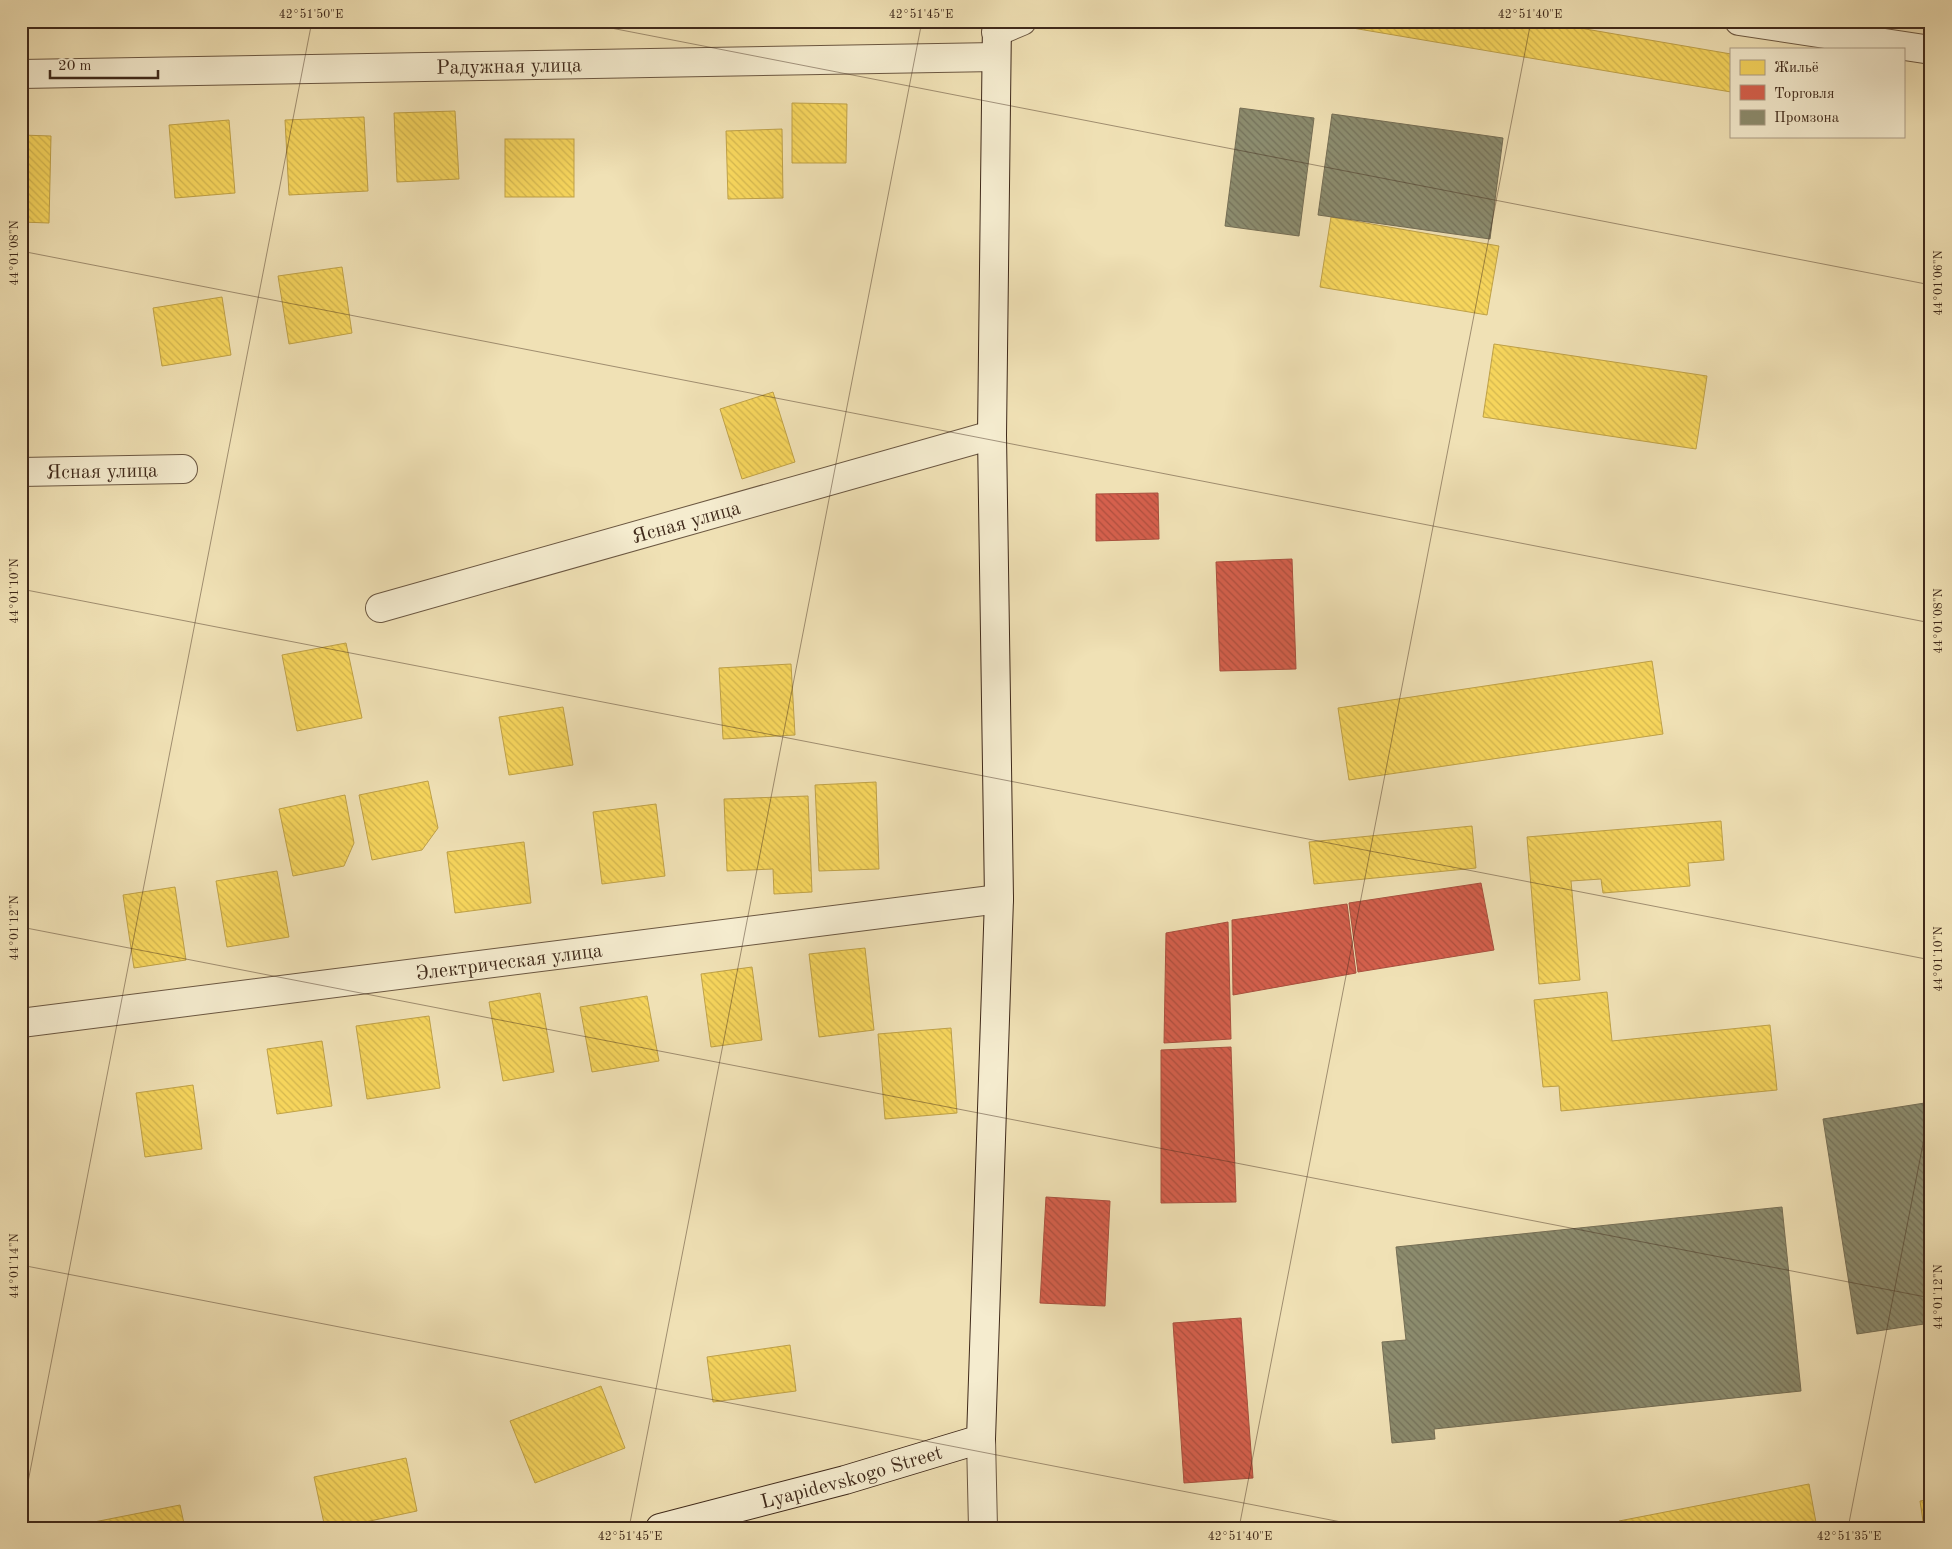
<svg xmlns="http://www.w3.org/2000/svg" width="1952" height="1549" font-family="'Old Standard TT',serif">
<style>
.homes{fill:url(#homes-back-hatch);stroke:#bfa148}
.shops{fill:url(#shops-back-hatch);stroke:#a9503e}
.industry{fill:url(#industry-back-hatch);stroke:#756e55}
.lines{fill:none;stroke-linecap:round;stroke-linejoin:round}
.street-casing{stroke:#6b5741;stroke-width:30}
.secondary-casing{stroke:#3f291a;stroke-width:30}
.street{stroke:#f5eccf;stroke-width:28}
.secondary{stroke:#f5eccf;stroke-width:28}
.ticks{fill:none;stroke:#3f291a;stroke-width:1;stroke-opacity:0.45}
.labels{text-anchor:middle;stroke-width:5;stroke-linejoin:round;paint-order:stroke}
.street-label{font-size:20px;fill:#3f291a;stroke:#f5eccf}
.neatline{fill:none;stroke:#3f291a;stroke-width:2}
.ticks-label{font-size:12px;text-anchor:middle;fill:#3f291a}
</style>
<defs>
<pattern id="homes-back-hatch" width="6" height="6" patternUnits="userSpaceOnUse" patternTransform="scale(1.25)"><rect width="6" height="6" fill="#f6d55c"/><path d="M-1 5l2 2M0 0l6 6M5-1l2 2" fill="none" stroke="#d4b74f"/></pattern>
<pattern id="shops-back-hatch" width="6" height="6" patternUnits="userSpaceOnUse" patternTransform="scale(1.25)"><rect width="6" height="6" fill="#d6604d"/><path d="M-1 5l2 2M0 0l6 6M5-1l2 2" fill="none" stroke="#af4f3f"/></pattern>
<pattern id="industry-back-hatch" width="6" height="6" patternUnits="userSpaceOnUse" patternTransform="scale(1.25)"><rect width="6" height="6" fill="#8c8c6e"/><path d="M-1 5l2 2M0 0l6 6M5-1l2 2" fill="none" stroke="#74725a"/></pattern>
</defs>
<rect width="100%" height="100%" fill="#f0e1b5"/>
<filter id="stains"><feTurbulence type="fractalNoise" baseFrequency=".004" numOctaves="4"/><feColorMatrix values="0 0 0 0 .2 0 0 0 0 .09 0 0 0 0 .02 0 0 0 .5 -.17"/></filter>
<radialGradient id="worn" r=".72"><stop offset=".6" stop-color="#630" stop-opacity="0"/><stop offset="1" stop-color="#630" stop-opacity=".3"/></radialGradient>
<!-- homes -->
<g class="homes">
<path d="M1311 21H1539L1731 54V92Z"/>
<path d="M792 103 847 104 846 163H792Z"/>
<path d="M455 111 459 179 397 182 394 113Z"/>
<path d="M364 117 368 191 289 195 285 120Z"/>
<path d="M229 120 235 193 175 198 169 125Z"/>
<path d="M782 129 783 198 728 199 726 131Z"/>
<path d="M21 135 51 136 49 223 21 222Z"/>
<rect x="505" y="139" width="69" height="58"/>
<path d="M1331 217 1499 246 1487 315 1320 287Z"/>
<path d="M342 267 352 333 289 344 278 276Z"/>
<path d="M222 297 231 355 162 366 153 308Z"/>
<path d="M1494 344 1707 376 1696 449 1483 417Z"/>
<path d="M773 392 795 462 742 479 720 409Z"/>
<path d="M346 643 362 718 297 731 282 655Z"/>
<path d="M1652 661 1663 734 1349 780 1338 708Z"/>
<path d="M791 664 795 735 723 739 719 668Z"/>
<path d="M563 707 573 765 509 775 499 717Z"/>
<path d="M428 781 438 828 422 850 372 860 359 795Z"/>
<path d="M876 782 879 869 819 871 815 785Z"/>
<path d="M345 795 354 843 344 866 293 876 279 809Z"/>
<path d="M808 796 812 892 774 894 773 869 727 871 724 799Z"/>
<path d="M656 804 665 876 602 884 593 812Z"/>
<path d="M1721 821 1724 860 1688 863 1690 886 1603 893 1601 879 1571 881 1580 980 1539 984 1527 837Z"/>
<path d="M1472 826 1476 868 1314 884 1309 842Z"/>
<path d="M524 842 531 903 455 913 447 852Z"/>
<path d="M277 871 289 937 227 947 216 881Z"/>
<path d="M175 887 186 960 134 968 123 895Z"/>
<path d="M865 948 874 1030 819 1037 809 954Z"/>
<path d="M752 967 762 1040 711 1047 701 974Z"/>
<path d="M1607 992 1612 1041 1770 1025 1777 1090 1561 1111 1559 1086 1543 1087 1534 1000Z"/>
<path d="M540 993 554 1072 503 1081 489 1002Z"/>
<path d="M647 996 659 1061 592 1072 580 1007Z"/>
<path d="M429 1016 440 1088 367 1099 356 1026Z"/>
<path d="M951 1028 957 1113 885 1119 878 1034Z"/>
<path d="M322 1041 332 1106 277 1114 267 1049Z"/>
<path d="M193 1085 202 1149 145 1157 136 1093Z"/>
<path d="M790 1345 796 1391 713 1402 707 1357Z"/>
<path d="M601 1386 625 1448 535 1483 510 1421Z"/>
<path d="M406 1458 417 1511 337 1528H325L314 1477Z"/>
<path d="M1809 1484 1817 1528H1620L1619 1521Z"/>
<path d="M1931 1499V1528H1924L1920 1501Z"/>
<path d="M180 1505 185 1528H95L94 1522Z"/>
</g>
<!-- shops -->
<g class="shops">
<path d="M1158 493 1159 539 1096 541V494Z"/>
<path d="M1292 559 1296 669 1220 671 1216 562Z"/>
<path d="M1481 883 1494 950 1358 972 1349 903Z"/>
<path d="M1347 904 1356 973 1233 995 1232 920Z"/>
<path d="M1228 922 1231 1039 1164 1043 1166 933Z"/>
<path d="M1231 1047 1236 1202 1161 1203V1050Z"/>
<path d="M1046 1197 1110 1201 1105 1306 1040 1303Z"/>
<path d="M1241 1318 1253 1478 1184 1483 1173 1323Z"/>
</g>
<!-- industry -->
<g class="industry">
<path d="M1240 108 1314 118 1299 236 1225 226Z"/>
<path d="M1332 114 1503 138 1490 239 1318 215Z"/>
<path d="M1931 1102V1323L1857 1334 1823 1119Z"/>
<path d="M1782 1207 1801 1391 1434 1429 1435 1439 1392 1443 1382 1342 1406 1340 1396 1247Z"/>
</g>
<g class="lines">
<!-- street casing -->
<g class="street-casing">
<g id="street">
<path d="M1739 21 1931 50"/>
<path d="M996 32 1022 21"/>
<path id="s1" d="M21 74 996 57"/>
<path id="s2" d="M21 472 183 469"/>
<path id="s3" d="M380 608 992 435"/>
<path id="s4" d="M21 1023 999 899"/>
<path d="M981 1439 983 1528"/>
</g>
</g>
<!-- secondary casing -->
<g class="secondary-casing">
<g id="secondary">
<path id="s5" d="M660 1528 845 1480 981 1439 999 899 992 435 997 21"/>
</g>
</g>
<!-- street -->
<use href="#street" class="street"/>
<!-- secondary -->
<use href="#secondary" class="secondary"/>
</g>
<!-- ticks -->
<path class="ticks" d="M575 21 1931 285M21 251 1931 623M21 589 1931 960M21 927 1931 1298M21 1265 1372 1528M21 1518 312 21M629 1528 922 21M1239 1528 1531 21M1848 1528 1931 1103"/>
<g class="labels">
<!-- street labels -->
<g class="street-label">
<text dy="7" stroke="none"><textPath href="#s1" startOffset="488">Радужная улица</textPath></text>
<text dy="7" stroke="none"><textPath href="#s2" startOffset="81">Ясная улица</textPath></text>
<text dy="7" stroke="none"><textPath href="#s3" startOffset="318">Ясная улица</textPath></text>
<text dy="7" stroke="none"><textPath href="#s4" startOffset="492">Электрическая улица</textPath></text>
<text dy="7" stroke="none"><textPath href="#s5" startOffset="198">Lyapidevskogo Street</textPath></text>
</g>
</g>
<!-- margin -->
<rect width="1952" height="1549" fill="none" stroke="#f0e1b5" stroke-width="55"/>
<!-- legend -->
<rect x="1730" y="48" width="175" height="90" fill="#f5eccf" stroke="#ac9e87"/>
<rect x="1740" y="60" width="25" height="15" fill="#f6d55c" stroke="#ac9e87"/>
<text x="1774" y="72" font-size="15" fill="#3f291a">Жильё</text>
<rect x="1740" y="85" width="25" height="15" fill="#d6604d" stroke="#ac9e87"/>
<text x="1774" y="98" font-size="15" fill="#3f291a">Торговля</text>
<rect x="1740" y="110" width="25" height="15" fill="#8c8c6e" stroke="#ac9e87"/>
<text x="1774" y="122" font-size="15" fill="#3f291a">Промзона</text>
<!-- scale -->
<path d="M50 70v8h108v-8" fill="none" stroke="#3f291a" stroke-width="2.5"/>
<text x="58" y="70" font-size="15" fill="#3f291a" stroke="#f5eccf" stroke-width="4" paint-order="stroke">20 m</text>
<rect x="28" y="28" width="1896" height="1494" class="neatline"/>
<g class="ticks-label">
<text x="311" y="18">42°51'50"E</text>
<text x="921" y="18">42°51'45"E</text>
<text x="1530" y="18">42°51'40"E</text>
<text transform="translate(14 253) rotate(-90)" y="4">44°01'08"N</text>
<text transform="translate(1938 283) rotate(-90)" y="4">44°01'06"N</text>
<text transform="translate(14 591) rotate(-90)" y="4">44°01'10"N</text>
<text transform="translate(1938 621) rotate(-90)" y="4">44°01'08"N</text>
<text transform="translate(14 928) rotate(-90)" y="4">44°01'12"N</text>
<text transform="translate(1938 959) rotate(-90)" y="4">44°01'10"N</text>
<text transform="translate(14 1266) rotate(-90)" y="4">44°01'14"N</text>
<text transform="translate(1938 1297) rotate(-90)" y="4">44°01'12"N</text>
<text x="630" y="1540">42°51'45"E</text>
<text x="1240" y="1540">42°51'40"E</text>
<text x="1849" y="1540">42°51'35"E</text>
</g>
<rect width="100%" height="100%" filter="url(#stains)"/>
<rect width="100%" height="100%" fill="url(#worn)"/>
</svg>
